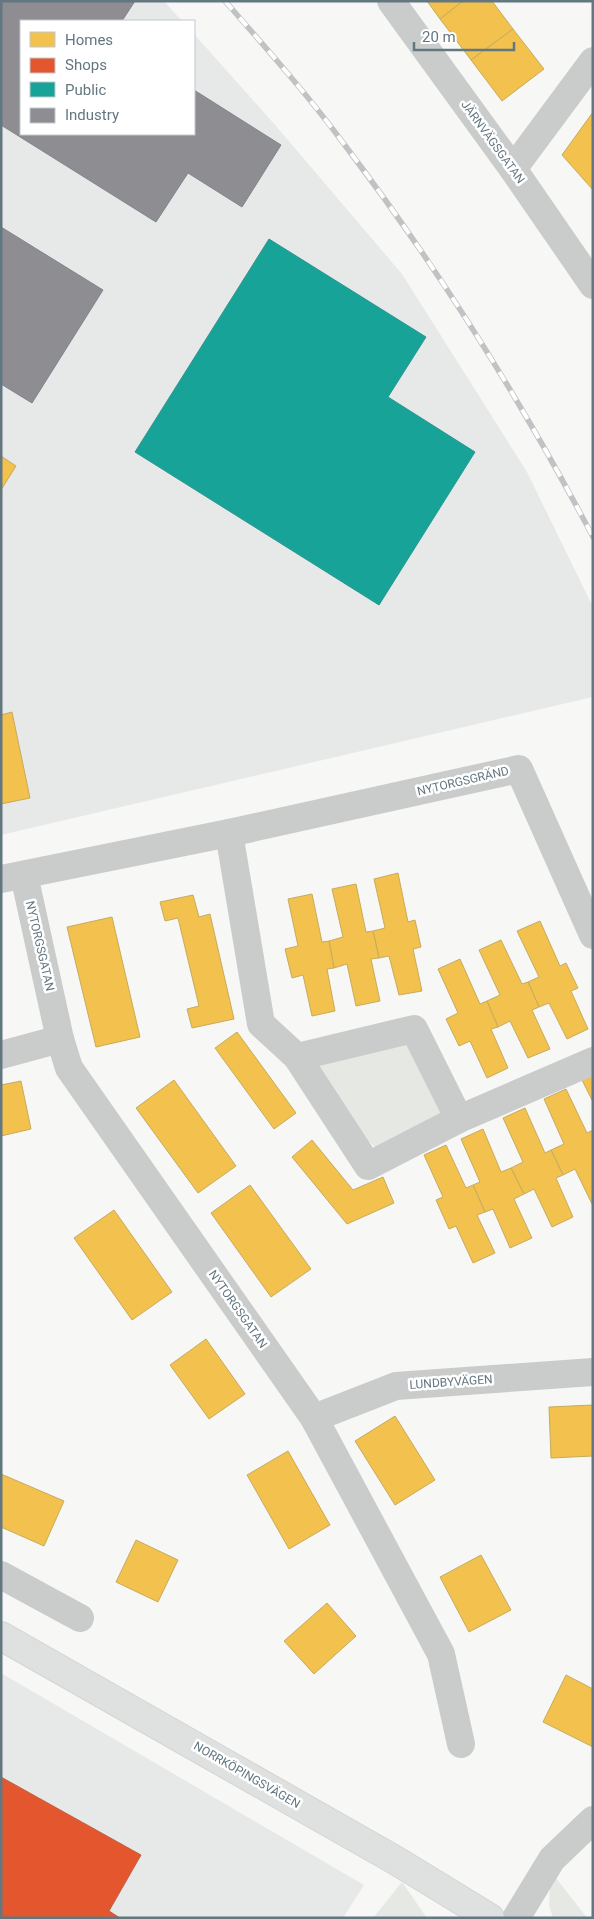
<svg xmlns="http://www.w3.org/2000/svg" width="594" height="1919" font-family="Roboto,sans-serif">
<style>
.built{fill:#e7e9e8}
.green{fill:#e6e9e3}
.homes{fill:#f2c14e;stroke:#c7ab5d}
.shops{fill:#e4572e;stroke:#bd6147}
.public{fill:#17a398;stroke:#2e9691}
.industry{fill:#8d8d92;stroke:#80868d}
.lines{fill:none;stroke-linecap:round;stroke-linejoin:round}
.secondary-casing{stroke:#d3d4d4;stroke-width:30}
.street{stroke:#cacccc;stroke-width:28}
.secondary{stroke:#dfe0e0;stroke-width:28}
.rail-casing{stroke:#c0c2c3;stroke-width:5.5}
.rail{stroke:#fff;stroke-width:4;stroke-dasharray:11;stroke-linecap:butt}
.labels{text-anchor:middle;stroke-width:5;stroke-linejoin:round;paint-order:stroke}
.street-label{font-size:12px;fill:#637780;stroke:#fff}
</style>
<rect width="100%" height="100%" fill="#f7f7f6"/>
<!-- built -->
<g class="built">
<path d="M1 1H164L182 21H21V134H194V34L276 126 402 274 527 472 593 607V697L1 835Z"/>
<path d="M1 1673 364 1885 343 1918H1Z"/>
</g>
<!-- green -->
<g class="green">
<path d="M406 1039 444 1112 375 1147 366 1139 318 1069 319 1059Z"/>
<path d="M556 1878 587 1918H553L549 1905 550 1883Z"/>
<path d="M402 1882 427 1918H373Z"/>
</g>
<!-- homes -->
<g class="homes">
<path d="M427 1H463L440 19Z"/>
<path d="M463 1H492L513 29 471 60 440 19Z"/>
<path d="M513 29 544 69 502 101 471 60Z"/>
<path d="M593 112V190L562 155Z"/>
<path d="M1 456 16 466 1 490Z"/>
<path d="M12 712 30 798 1 804V715Z"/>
<path d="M398 873 408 922 415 920 421 947 413 949 422 991 399 995 389 956 379 958 373 931 385 928 374 879Z"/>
<path d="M356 884 366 932 373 931 379 958 371 959 380 1001 356 1006 347 964 334 968 329 941 343 937 332 889Z"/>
<path d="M312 894 322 942 329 941 334 968 327 969 335 1011 312 1016 303 975 292 978 285 949 298 946 288 899Z"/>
<path d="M193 895 199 917 210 914 234 1019 192 1028 187 1009 199 1006 178 918 165 921 160 902Z"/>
<path d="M112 917 140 1037 96 1047 67 927Z"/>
<path d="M540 921 560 966 566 963 578 988 571 991 588 1029 567 1039 549 1003 539 1007 528 982 539 977 517 931Z"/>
<path d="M501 940 522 984 528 982 539 1007 532 1010 550 1049 528 1058 510 1021 498 1027 487 1001 500 995 479 950Z"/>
<path d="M460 959 480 1004 487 1001 498 1027 491 1029 508 1068 487 1078 470 1041 459 1046 446 1019 458 1013 438 969Z"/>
<path d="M237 1032 296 1113 274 1129 215 1048Z"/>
<path d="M593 1075V1102L582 1080Z"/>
<path d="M174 1080 236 1166 198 1193 136 1108Z"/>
<path d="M21 1081 31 1129 1 1136V1085Z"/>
<path d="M566 1089 587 1133 593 1130V1206L575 1169 563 1175 551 1150 564 1144 544 1099Z"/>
<path d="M525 1108 545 1153 551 1150 563 1175 556 1178 573 1217 552 1227 534 1189 524 1194 511 1168 523 1162 503 1118Z"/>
<path d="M483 1129 501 1172 511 1168 524 1194 514 1199 532 1238 510 1248 493 1209 485 1212 473 1185 480 1182 461 1139Z"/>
<path d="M312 1140 353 1190 383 1177 394 1203 347 1224 292 1157Z"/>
<path d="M446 1145 466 1188 473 1185 485 1212 477 1215 495 1253 473 1263 456 1226 449 1229 436 1200 443 1197 424 1155Z"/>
<path d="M250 1185 311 1269 271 1297 211 1213Z"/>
<path d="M114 1210 172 1292 132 1320 74 1238Z"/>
<path d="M206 1339 245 1394 209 1419 170 1365Z"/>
<path d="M593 1405V1456L551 1458 549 1407Z"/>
<path d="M395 1416 435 1480 395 1505 355 1441Z"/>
<path d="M288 1451 330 1525 289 1549 247 1475Z"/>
<path d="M1 1474 64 1501 44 1546 1 1527Z"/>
<path d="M136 1540 178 1560 158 1602 116 1582Z"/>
<path d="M481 1555 511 1610 469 1632 440 1577Z"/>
<path d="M327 1603 356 1636 314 1674 284 1641Z"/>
<path d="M566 1675 593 1689V1747L543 1722Z"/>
</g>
<!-- shops -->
<path class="shops" d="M1 1777 141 1855 109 1911 120 1918H1Z"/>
<!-- public -->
<path class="public" d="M269 239 426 337 388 397 475 452 379 605 135 452Z"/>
<!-- industry -->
<g class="industry">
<path d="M1 1H135L122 21H21V134H194V90L281 145 242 207 188 173 156 222 1 125Z"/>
<path d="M1 227 103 290 32 403 1 384Z"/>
</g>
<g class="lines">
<!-- secondary casing -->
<g class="secondary-casing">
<path id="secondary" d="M1 1636 395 1860 490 1918"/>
</g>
<!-- street -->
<g class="street">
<path d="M391 1 513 169 593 285"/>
<path d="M513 169 593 61"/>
<path d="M229 833 519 769 593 935"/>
<path d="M24 875 60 1039 69 1068 314 1418 441 1654 461 1744"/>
<path d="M1 879 229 833 261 1024 297 1057 368 1166 459 1119 593 1061"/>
<path d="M1 1055 60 1039"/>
<path d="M297 1057 414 1029 459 1119"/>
<path d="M314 1418 396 1386 593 1372"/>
<path d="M1 1575 80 1618"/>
<path d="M516 1918 552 1859 593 1820"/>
</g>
<!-- secondary -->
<use href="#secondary" class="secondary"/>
<!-- rail casing -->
<g class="rail-casing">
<path id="rail" d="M225 1C266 48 307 94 344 144 438 268 521 400 593 537"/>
</g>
<!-- rail -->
<use href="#rail" class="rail"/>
</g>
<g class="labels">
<!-- street labels -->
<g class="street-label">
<text transform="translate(493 142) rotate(54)" y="4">JÄRNVÄGSGATAN</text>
<text transform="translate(463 781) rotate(-13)" y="4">NYTORGSGRÄND</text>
<text transform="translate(40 946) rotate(77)" y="4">NYTORGSGATAN</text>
<text transform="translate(238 1309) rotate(55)" y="4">NYTORGSGATAN</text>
<text transform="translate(451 1382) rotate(-4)" y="4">LUNDBYVÄGEN</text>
<text transform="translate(247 1775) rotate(30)" y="4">NORRKÖPINGSVÄGEN</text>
</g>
</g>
<!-- border -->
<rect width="594" height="1919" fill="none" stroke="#637780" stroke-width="5"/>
<!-- legend -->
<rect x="20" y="20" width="175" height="115" fill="#ffffff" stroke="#c1c9cc"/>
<rect x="30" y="32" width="25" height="15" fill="#f2c14e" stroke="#c1c9cc"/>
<text x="65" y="45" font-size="15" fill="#637780">Homes</text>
<rect x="30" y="58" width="25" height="15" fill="#e4572e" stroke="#c1c9cc"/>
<text x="65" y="70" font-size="15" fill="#637780">Shops</text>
<rect x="30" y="82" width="25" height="15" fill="#17a398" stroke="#c1c9cc"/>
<text x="65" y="95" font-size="15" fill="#637780">Public</text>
<rect x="30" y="108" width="25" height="15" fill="#8d8d92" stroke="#c1c9cc"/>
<text x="65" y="120" font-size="15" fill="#637780">Industry</text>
<!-- scale -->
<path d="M414 42v8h100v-8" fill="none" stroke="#637780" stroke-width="2.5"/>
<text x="422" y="42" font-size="15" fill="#637780" stroke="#ffffff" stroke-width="4" paint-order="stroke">20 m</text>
</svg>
